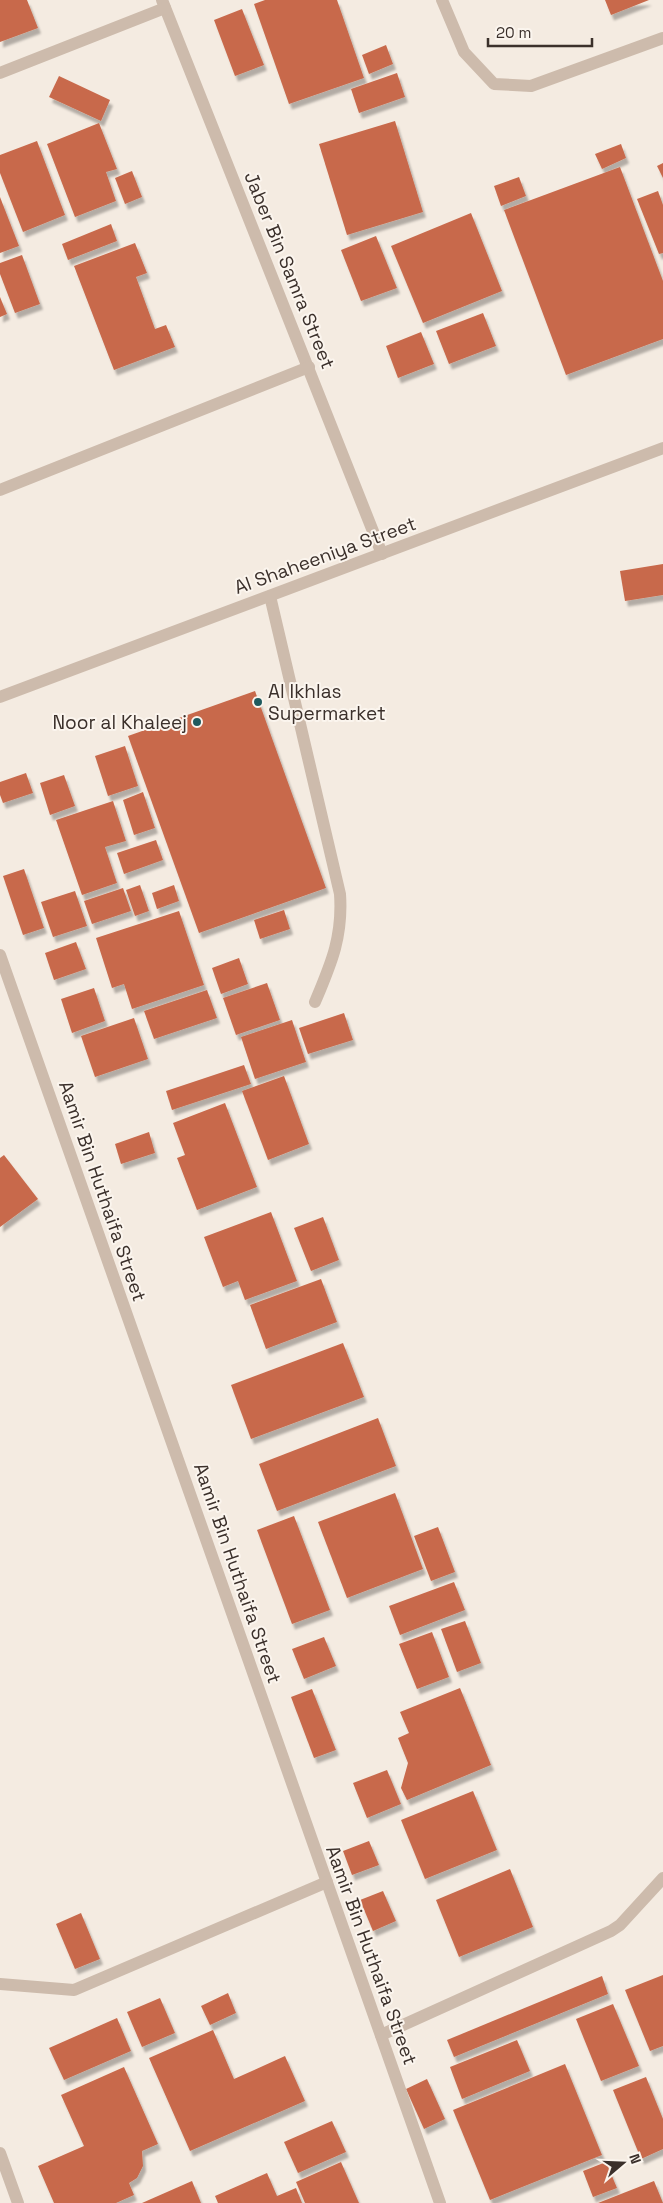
<svg xmlns="http://www.w3.org/2000/svg" width="663" height="2203" font-family="'Space Grotesk',sans-serif">
<style>
.building{fill:#c8694b;filter:url(#shadow)}
.lines{fill:none;stroke-linecap:round;stroke-linejoin:round}
.minor{stroke:#cdbbac;stroke-width:12}
.poi-dot{fill:#1f5a5e;stroke:#fbf5ee;stroke-width:2}
.labels{text-anchor:middle;stroke-width:4;stroke-linejoin:round;paint-order:stroke}
.street-label{font-size:19px;fill:#3b302b;stroke:#fbf5ee}
.poi-label{font-size:19px;fill:#3b302b;stroke:#fbf5ee;text-anchor:start}
</style>
<defs>
<filter id="shadow"><feDropShadow dx="3" dy="5.5" stdDeviation="1" flood-color="#0004"/></filter>
</defs>
<rect width="100%" height="100%" fill="#f4ebe1"/>
<!-- building -->
<g class="building">
<path d="M0 0H27L38 28 0 42Z"/>
<path d="M265 0H337L364 78 289 104 254 4Z"/>
<path d="M605 0H649L611 15Z"/>
<path d="M242 9 264 65 235 76 214 20Z"/>
<path d="M386 45 393 64 369 74 362 55Z"/>
<path d="M397 73 405 97 359 113 351 89Z"/>
<path d="M59 76 110 100 101 121 49 97Z"/>
<path d="M395 121 423 212 347 235 319 144Z"/>
<path d="M99 123 117 169 106 172 116 201 75 217 47 144Z"/>
<path d="M37 141 65 215 23 232 0 173V155Z"/>
<path d="M621 144 626 158 602 169 595 154Z"/>
<path d="M663 163V178L657 166Z"/>
<path d="M620 167 663 281V339L566 375 504 210Z"/>
<path d="M132 171 142 197 125 204 115 178Z"/>
<path d="M519 177 526 196 501 206 494 186Z"/>
<path d="M658 191 663 205V253L659 254 637 199Z"/>
<path d="M0 197 19 246 0 253Z"/>
<path d="M471 213 502 291 423 323 391 246Z"/>
<path d="M111 224 117 241 68 260 62 244Z"/>
<path d="M376 236 397 288 361 301 341 250Z"/>
<path d="M135 243 147 273 136 277 155 329 166 325 175 347 114 370 74 266Z"/>
<path d="M22 255 40 304 15 313 0 274V263Z"/>
<path d="M0 297 7 314 0 317Z"/>
<path d="M483 313 496 346 449 364 436 331Z"/>
<path d="M421 332 434 364 398 378 386 346Z"/>
<path d="M663 564V595L625 601 620 571Z"/>
<path d="M255 691 326 888 199 933 128 736Z"/>
<path d="M125 746 138 786 108 796 95 756Z"/>
<path d="M26 773 33 793 3 803 0 795V782Z"/>
<path d="M64 775 75 806 50 815 40 783Z"/>
<path d="M143 792 155 828 134 835 123 800Z"/>
<path d="M113 801 126 841 105 847 117 883 82 895 56 820Z"/>
<path d="M156 840 163 860 124 874 117 853Z"/>
<path d="M24 869 44 928 23 935 3 876Z"/>
<path d="M140 885 149 911 135 916 126 890Z"/>
<path d="M174 885 179 901 157 909 152 893Z"/>
<path d="M123 888 131 911 92 924 84 901Z"/>
<path d="M75 891 87 926 53 937 41 902Z"/>
<path d="M284 910 290 929 260 939 254 920Z"/>
<path d="M179 911 204 985 132 1009 124 984 112 988 96 938Z"/>
<path d="M76 942 86 969 54 980 45 953Z"/>
<path d="M239 958 248 984 221 994 212 968Z"/>
<path d="M267 983 280 1020 236 1035 223 998Z"/>
<path d="M94 988 105 1021 72 1033 61 999Z"/>
<path d="M207 990 217 1018 154 1039 144 1011Z"/>
<path d="M344 1013 353 1040 308 1054 299 1028Z"/>
<path d="M134 1018 148 1059 95 1077 81 1036Z"/>
<path d="M292 1020 306 1062 255 1079 241 1037Z"/>
<path d="M244 1065 251 1084 172 1110 166 1091Z"/>
<path d="M284 1076 309 1144 268 1160 242 1091Z"/>
<path d="M225 1103 257 1187 197 1210 177 1158 185 1155 173 1123Z"/>
<path d="M149 1132 155 1153 121 1164 115 1144Z"/>
<path d="M4 1155 38 1199 0 1227V1158Z"/>
<path d="M271 1212 297 1281 245 1300 238 1281 223 1287 204 1237Z"/>
<path d="M323 1217 339 1260 311 1271 294 1228Z"/>
<path d="M321 1279 337 1322 266 1349 250 1305Z"/>
<path d="M343 1343 364 1397 251 1439 231 1385Z"/>
<path d="M378 1418 396 1466 277 1511 259 1464Z"/>
<path d="M395 1493 423 1569 347 1598 318 1522Z"/>
<path d="M294 1516 330 1610 292 1624 257 1530Z"/>
<path d="M438 1527 455 1572 431 1581 414 1536Z"/>
<path d="M454 1582 465 1610 400 1635 389 1606Z"/>
<path d="M465 1621 481 1663 457 1672 441 1629Z"/>
<path d="M432 1632 449 1677 417 1689 399 1644Z"/>
<path d="M324 1637 336 1666 304 1679 292 1649Z"/>
<path d="M460 1688 491 1765 407 1800 401 1788 408 1763 398 1738 409 1733 400 1712Z"/>
<path d="M312 1689 336 1750 314 1758 291 1697Z"/>
<path d="M387 1770 401 1804 367 1818 353 1783Z"/>
<path d="M473 1791 497 1850 425 1879 401 1820Z"/>
<path d="M369 1841 379 1865 352 1875 343 1851Z"/>
<path d="M510 1869 533 1927 459 1957 436 1900Z"/>
<path d="M383 1891 396 1921 373 1931 360 1900Z"/>
<path d="M81 1913 100 1959 75 1969 56 1924Z"/>
<path d="M663 1975V2046L650 2051 625 1990Z"/>
<path d="M602 1976 608 1994 454 2057 447 2040Z"/>
<path d="M228 1993 236 2013 210 2025 201 2006Z"/>
<path d="M160 1998 175 2033 142 2047 127 2012Z"/>
<path d="M613 2004 639 2066 601 2081 576 2019Z"/>
<path d="M117 2018 131 2051 64 2080 49 2048Z"/>
<path d="M213 2030 234 2079 285 2056 305 2101 190 2151 149 2058Z"/>
<path d="M517 2040 530 2071 462 2099 450 2067Z"/>
<path d="M565 2064 602 2155 490 2200 453 2110Z"/>
<path d="M124 2067 158 2144 142 2151 143 2166 137 2178 129 2183 134 2195 116 2203H54L38 2166 84 2146 61 2095Z"/>
<path d="M646 2077 663 2119V2149L641 2159 613 2090Z"/>
<path d="M427 2079 445 2119 424 2129 406 2089Z"/>
<path d="M332 2121 346 2152 298 2173 284 2142Z"/>
<path d="M341 2162 359 2203H305L296 2182Z"/>
<path d="M606 2162 617 2188 593 2197 583 2171Z"/>
<path d="M267 2173 277 2196 296 2188 302 2203H218L215 2196Z"/>
<path d="M192 2181 201 2203H142Z"/>
<path d="M654 2181 663 2203H598Z"/>
</g>
<g class="lines">
<!-- minor -->
<g class="minor">
<path d="M162 0 382 554"/>
<path d="M442 0 464 52 494 84 531 86 663 38"/>
<path d="M0 73 165 8"/>
<path d="M0 490 309 367"/>
<path d="M270 596 340 894C343 937 331 964 315 1002"/>
<path d="M0 697 663 448"/>
<path d="M0 955 440 2203"/>
<path d="M0 1984 74 1990 327 1882"/>
<path d="M381 2035 611 1931 620 1925 663 1878"/>
<path d="M0 2153 18 2203"/>
</g>
</g>
<!-- markers -->
<g class="poi-dot">
<circle cx="258" cy="702" r="5"/>
<circle cx="197" cy="722" r="5"/>
</g>
<g class="labels">
<!-- street labels -->
<g class="street-label">
<text transform="translate(290 270) rotate(68)" y="7">Jaber Bin Samra Street</text>
<text transform="translate(325 555) rotate(-20)" y="7">Al Shaheeniya Street</text>
<text transform="translate(103 1191) rotate(71)" y="7">Aamir Bin Huthaifa Street</text>
<text transform="translate(238 1573) rotate(71)" y="7">Aamir Bin Huthaifa Street</text>
<text transform="translate(372 1955) rotate(70)" y="7">Aamir Bin Huthaifa Street</text>
</g>
<!-- poi labels -->
<g class="poi-label">
<text x="268" y="698">Al Ikhlas<tspan x="268" dy="22">Supermarket</tspan></text>
<text x="187" y="729" text-anchor="end">Noor al Khaleej</text>
</g>
</g>
<!-- north arrow -->
<g transform="translate(623 2163) rotate(71)" stroke="#fbf5ee" stroke-width="4" paint-order="stroke">
<path d="M0-4L9 19L0 12L-9 19Z" fill="#3b302b"/>
<text y="-8" font-size="14" font-weight="bold" text-anchor="middle" fill="#3b302b">N</text>
</g>
<!-- scale -->
<path d="M488 38v8h104v-8" fill="none" stroke="#3b302b" stroke-width="2.5"/>
<text x="496" y="38" font-size="15" fill="#3b302b" stroke="#fbf5ee" stroke-width="4" paint-order="stroke">20 m</text>
</svg>
